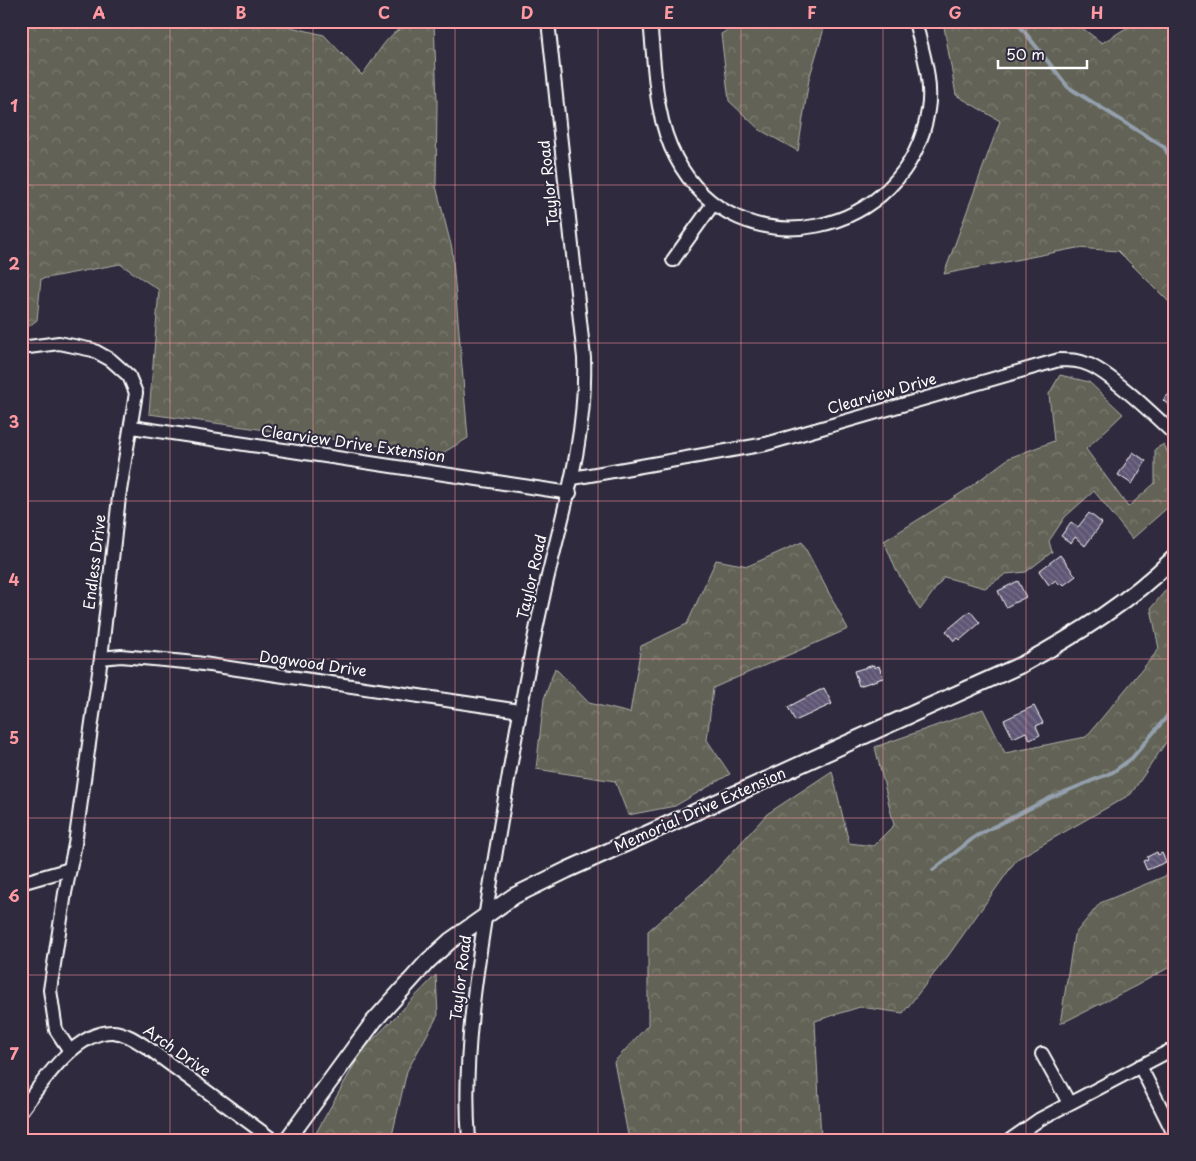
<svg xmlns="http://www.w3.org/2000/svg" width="1196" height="1161" font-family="'Playpen Sans',sans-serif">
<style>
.forest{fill:url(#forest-crowns);stroke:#b0b2aa}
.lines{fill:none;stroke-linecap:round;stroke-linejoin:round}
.stream{stroke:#94a0ad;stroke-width:4}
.building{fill:url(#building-back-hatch);stroke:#fff}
.minor-casing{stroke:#fff;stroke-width:16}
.tertiary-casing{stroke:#fff;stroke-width:19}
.minor{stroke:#2f2a3d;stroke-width:12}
.tertiary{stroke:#2f2a3d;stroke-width:15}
.grid{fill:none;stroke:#ff9aa2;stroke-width:1;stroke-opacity:0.55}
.labels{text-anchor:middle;stroke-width:4;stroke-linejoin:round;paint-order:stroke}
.street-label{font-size:15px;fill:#fff;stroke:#2f2a3d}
.neatline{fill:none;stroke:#ff9aa2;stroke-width:2}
.grid-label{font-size:16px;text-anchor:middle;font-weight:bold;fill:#ff9aa2}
</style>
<defs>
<pattern id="forest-crowns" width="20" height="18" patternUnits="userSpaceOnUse" patternTransform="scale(1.25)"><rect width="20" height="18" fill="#626456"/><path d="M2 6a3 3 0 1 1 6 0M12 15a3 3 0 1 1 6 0" fill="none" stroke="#7a7b6f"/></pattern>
<pattern id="building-back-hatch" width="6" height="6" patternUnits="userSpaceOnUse" patternTransform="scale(1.25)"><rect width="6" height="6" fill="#5f5775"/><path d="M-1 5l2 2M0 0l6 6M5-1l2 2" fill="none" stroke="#77708a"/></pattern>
</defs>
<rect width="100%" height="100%" fill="#2f2a3d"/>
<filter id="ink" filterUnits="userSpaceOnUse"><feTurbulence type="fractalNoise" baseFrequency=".02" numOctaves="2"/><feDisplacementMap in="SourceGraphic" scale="10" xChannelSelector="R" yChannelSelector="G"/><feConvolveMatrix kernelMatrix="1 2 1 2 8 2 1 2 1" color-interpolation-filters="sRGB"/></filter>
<g filter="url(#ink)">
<!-- forest -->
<g class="forest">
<path d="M21 21H266L324 35 362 75C385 45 390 21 434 21L437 102 436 186 452 249 468 438 441 454 149 414 159 290 120 264 41 279 37 320 21 332Z"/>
<path d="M742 21H822L823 32 809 79 798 151 760 130 729 101 721 34Z"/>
<path d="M943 21H1073L1102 43 1128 27 1133 21H1175V308L1118 251 1077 248 944 274 1000 121 956 95Z"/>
<path d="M1060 375 1089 382 1123 414 1086 449 1128 507 1155 483V449L1164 444 1175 469V501L1132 539 1094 491 1065 517 1049 541 1052 552 1026 572 1006 574 985 588 944 577 920 610 896 570 884 541 966 490 1009 458 1054 441 1049 394Z"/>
<path d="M802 542 848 629 713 688 707 740 730 774 675 806 628 815 615 781 536 769 544 699 555 668 589 703 630 713 641 646 687 624 716 560 748 566Z"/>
<path d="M1175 579V729L1131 794 1017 859 948 956 903 1013 860 1007 815 1021 821 1140H629L614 1062 648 1025V931L709 878 767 814 832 771 849 843 873 846 894 825 875 747 983 709 1005 753 1086 737 1159 649 1151 608Z"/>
<path d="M1175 872V964L1134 987 1060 1024 1074 935 1100 903Z"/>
<path d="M436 975 438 1015 407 1071 391 1140H312L362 1051Z"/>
</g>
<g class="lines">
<!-- stream -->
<g class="stream">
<path d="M1016 21 1068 87 1164 147 1175 165"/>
<path d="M933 870 976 836 1050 798 1113 772 1132 758 1175 707"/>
</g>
</g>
<!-- building -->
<g class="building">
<path d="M1175 388V412L1163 400Z"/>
<path d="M1133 452 1146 461 1132 484 1118 475Z"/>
<path d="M1089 513 1102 523 1085 546 1075 537 1071 543 1061 536 1071 522 1078 527Z"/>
<path d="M1060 555 1076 576 1064 585 1062 583 1060 585 1056 580 1049 585 1039 571Z"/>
<path d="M1018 581 1026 597 1006 607 998 591Z"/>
<path d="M970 611 980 623 960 640 958 638 954 641 946 631Z"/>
<path d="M874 665V668L879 666 883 678 859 686 854 671Z"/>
<path d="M824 688 832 704 795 721 788 707Z"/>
<path d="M1034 706 1043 723 1036 726 1040 735 1030 740 1026 732 1013 738 1004 720Z"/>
<path d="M1157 852 1158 855 1162 853 1166 862 1147 870 1143 861 1148 859 1147 857Z"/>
</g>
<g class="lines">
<!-- minor casing -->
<g class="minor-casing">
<g id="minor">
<path d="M650 21C655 66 654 117 676 158 737 275 909 237 928 110 933 81 922 50 915 21"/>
<path d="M673 260 713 204"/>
<path d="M21 348 59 343 93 350 111 360 129 376 136 393 119 497 101 658 75 844 65 893 50 990 56 1030 70 1051"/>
<path d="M132 427 570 493"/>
<path d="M573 478 766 444 1059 360C1069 360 1078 360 1087 364 1110 372 1156 417 1175 435"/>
<path d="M101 658 121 656 196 663 520 711"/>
<path d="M21 883 70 869"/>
<path d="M1042 1054 1069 1103"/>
<path d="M1140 1066 1175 1136"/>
<path d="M21 1111C41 1084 75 1031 113 1032 126 1033 137 1041 148 1048L273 1140"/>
<path d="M469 1140C462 1052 478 961 492 875 508 780 523 686 544 593 562 513 587 441 584 358L548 21"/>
<path d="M1010 1140 1040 1119 1175 1048"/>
</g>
</g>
<!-- tertiary casing -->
<g class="tertiary-casing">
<path id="tertiary" d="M287 1140 374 1021 428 961 450 941 514 896 567 870 1023 664C1078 634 1129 602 1175 557"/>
</g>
<!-- minor -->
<use href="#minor" class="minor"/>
<!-- tertiary -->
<use href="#tertiary" class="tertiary"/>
</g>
</g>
<!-- grid -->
<path class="grid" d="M170 21V1140M313 21V1140M455 21V1140M598 21V1140M741 21V1140M883 21V1140M1026 21V1140M21 185H1175M21 343H1175M21 501H1175M21 659H1175M21 818H1175M21 975H1175"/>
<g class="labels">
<!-- street labels -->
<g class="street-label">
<text transform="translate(549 183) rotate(-96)" y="5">Taylor Road</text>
<text transform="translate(882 394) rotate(-16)" y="5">Clearview Drive</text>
<text transform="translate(353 444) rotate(8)" y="5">Clearview Drive Extension</text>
<text transform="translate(95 562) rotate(-83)" y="5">Endless Drive</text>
<text transform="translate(532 577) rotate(-77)" y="5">Taylor Road</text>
<text transform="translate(313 664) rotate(8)" y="5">Dogwood Drive</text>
<text transform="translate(700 810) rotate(-24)" y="5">Memorial Drive Extension</text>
<text transform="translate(461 978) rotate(-83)" y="5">Taylor Road</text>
<text transform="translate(177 1051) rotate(35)" y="5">Arch Drive</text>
</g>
</g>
<!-- margin -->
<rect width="1196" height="1161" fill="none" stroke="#2f2a3d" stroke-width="55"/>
<!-- scale -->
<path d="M998 60v8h89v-8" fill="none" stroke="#ffffff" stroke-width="2.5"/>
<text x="1006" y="60" font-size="15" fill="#ffffff" stroke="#2f2a3d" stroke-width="4" paint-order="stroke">50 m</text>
<rect x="28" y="28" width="1140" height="1106" class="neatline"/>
<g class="grid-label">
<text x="99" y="19">A</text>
<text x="241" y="19">B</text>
<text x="384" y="19">C</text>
<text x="527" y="19">D</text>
<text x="669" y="19">E</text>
<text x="812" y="19">F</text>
<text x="955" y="19">G</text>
<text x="1097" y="19">H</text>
<text x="14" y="112">1</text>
<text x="14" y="270">2</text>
<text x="14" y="428">3</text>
<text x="14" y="586">4</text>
<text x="14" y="744">5</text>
<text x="14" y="902">6</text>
<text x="14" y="1060">7</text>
</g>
</svg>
